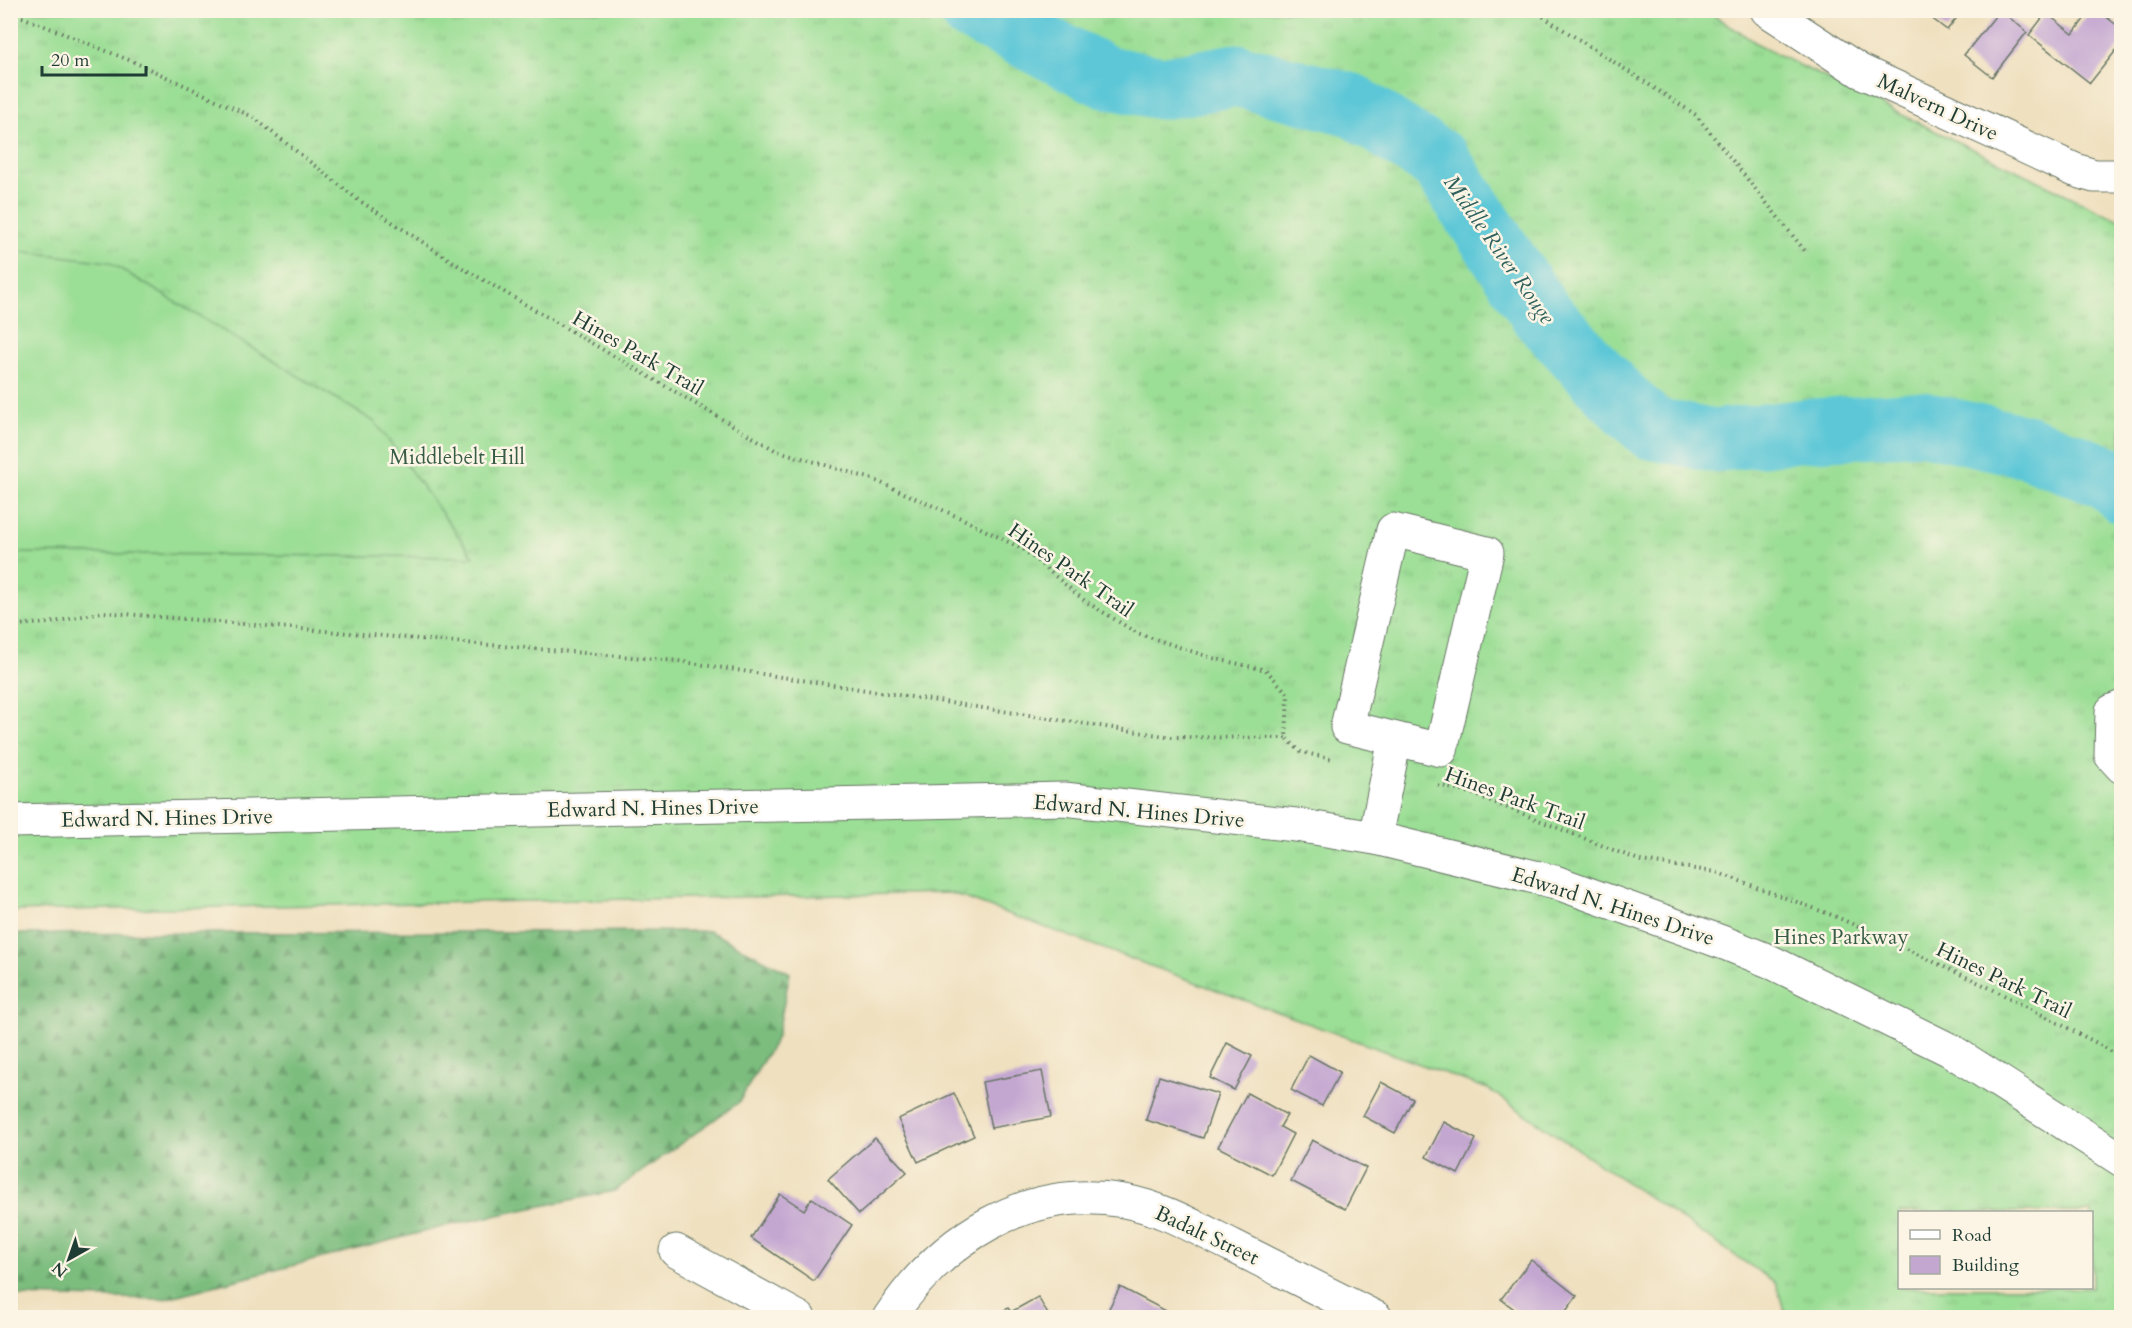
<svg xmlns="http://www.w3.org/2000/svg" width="2132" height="1328" font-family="Cardo,serif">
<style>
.grass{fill:url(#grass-tufts);stroke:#5d8e64;stroke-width:1.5;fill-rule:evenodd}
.forest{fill:url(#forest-firs);stroke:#4e7d59;stroke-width:1.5}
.garden{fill:#9bde95;stroke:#5d8e64;stroke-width:1.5}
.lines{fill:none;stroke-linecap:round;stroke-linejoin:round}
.river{stroke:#5dc7d7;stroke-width:63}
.building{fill:#c4a7d1}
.minor-casing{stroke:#687665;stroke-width:35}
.path{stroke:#687665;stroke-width:4;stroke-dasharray:1.5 4.5;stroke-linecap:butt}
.minor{stroke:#fff;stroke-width:33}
.labels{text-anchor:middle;stroke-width:5;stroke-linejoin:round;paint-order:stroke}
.street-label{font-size:21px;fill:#1f3d34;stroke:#fcf5e5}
.park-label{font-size:21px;fill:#385d47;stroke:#fcf5e5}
.water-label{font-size:22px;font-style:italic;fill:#2e605d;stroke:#fcf5e5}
</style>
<defs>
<pattern id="grass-tufts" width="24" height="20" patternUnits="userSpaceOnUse" patternTransform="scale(1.5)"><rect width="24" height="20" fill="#9bde95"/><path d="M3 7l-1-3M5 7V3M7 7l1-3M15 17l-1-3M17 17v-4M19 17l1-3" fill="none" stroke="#85bf81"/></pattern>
<pattern id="forest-firs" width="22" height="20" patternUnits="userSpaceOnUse" patternTransform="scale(1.5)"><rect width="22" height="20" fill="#7cbd7e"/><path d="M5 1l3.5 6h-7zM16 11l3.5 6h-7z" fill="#659b68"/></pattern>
</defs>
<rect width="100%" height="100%" fill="#fcf5e5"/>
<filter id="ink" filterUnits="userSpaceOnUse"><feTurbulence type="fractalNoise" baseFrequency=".0167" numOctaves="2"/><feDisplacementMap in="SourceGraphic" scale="12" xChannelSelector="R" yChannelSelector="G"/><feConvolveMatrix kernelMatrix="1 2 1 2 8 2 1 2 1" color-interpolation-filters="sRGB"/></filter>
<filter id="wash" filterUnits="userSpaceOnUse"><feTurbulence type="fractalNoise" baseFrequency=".008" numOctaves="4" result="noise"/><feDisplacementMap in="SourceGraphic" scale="24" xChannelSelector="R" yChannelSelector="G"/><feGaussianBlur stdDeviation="1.35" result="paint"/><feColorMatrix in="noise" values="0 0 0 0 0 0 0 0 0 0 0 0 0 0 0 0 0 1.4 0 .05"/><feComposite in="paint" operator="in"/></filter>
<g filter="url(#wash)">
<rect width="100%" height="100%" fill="#efe0bf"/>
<!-- grass -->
<path class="grass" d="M10 11H1707L1764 48 2121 221V1317H1786L1776 1283 1488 1089 951 893 11 911ZM1900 1212H2092V1288H1900Z"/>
<!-- forest -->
<path class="forest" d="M709 931 790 973 777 1037 739 1102 614 1191 450 1225 163 1299 11 1296V934Z"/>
<!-- garden -->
<path class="garden" d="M11 250 109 262 375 422 474 557 11 553Z"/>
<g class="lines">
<!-- river -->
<path class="river" d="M971 10 1106 77 1162 88 1236 75 1352 105 1439 161 1540 312 1610 389 1651 428 1713 441 1798 431 1922 423 2025 446 2107 477 2122 491"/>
</g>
<g id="blocks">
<!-- building -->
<g class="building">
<path d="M1921 10H1963L1947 30Z"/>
<path d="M2000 10 2027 32 1992 77 1964 55Z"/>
<path d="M2091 10H2097L2122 29V43L2090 83 2029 35 2046 13 2073 34Z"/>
<path d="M1227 1043 1252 1056 1234 1090 1210 1078Z"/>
<path d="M1309 1055 1340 1072 1322 1106 1291 1090Z"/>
<path d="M1042 1071 1051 1117 991 1128 982 1082Z"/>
<path d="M1159 1076 1218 1094 1203 1138 1146 1120Z"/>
<path d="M1381 1082 1413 1099 1395 1133 1363 1116Z"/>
<path d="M954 1093 974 1136 918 1162 898 1119Z"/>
<path d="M1247 1093 1287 1115 1280 1127 1293 1134 1272 1175 1218 1147Z"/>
<path d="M1444 1122 1476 1139 1458 1174 1426 1157Z"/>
<path d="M875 1138 907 1172 859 1214 828 1179Z"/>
<path d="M1312 1140 1366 1168 1345 1209 1291 1181Z"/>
<path d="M780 1194 804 1210 812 1198 852 1225 814 1281 751 1238Z"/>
<path d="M1531 1260 1577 1296 1561 1318H1526L1501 1299Z"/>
<path d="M1120 1287 1174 1315 1173 1318H1104Z"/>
<path d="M1038 1297 1050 1318H991L1008 1308 1011 1312Z"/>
</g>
</g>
</g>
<g filter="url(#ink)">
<use href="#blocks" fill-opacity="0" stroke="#687665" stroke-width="1.5"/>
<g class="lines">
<!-- minor casing -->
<g class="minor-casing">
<g id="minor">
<path d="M1767 10 1860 71 2075 170 2094 176H2122"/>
<path d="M1393 530 1487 553 1441 750 1347 727Z"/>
<path d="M2122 707 2112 711 2111 755 2122 767"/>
<path d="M10 821 1064 799 1296 825 1375 838 1555 882 1727 944 1769 961 1950 1050 2122 1160"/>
<path d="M1375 838 1395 739"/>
<path d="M676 1251 799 1318"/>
<path d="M889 1318C941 1239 1026 1184 1124 1201 1163 1208 1198 1229 1233 1246 1280 1270 1328 1294 1376 1318"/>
</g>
</g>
<!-- path -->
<g class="path">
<path d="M1533 10 1696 115 1805 251"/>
<path d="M10 16 22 17 134 62 253 117 357 199 456 264 775 450 872 479 963 519 1024 550 1085 601 1137 633 1212 658 1266 670 1288 694 1286 738 1301 752 1332 759"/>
<path d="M10 625 50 623 102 612 678 661 1171 737 1286 738"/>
<path d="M1438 785 1473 794 1641 861 1716 872 1837 917 1990 988 2097 1043 2122 1058"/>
</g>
<!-- minor -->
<use href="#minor" class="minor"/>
</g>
</g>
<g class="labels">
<!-- street labels -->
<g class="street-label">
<text transform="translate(1938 107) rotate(25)" y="7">Malvern Drive</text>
<text transform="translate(638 353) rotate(30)" y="7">Hines Park Trail</text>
<text transform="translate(1071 570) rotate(35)" y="7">Hines Park Trail</text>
<text transform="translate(1515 798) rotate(20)" y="7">Hines Park Trail</text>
<text transform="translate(653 808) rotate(-1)" y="7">Edward N. Hines Drive</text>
<text transform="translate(1139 811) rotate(5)" y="7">Edward N. Hines Drive</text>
<text transform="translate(167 818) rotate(-1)" y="7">Edward N. Hines Drive</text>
<text transform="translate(1613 906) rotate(18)" y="7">Edward N. Hines Drive</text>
<text transform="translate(2004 980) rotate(26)" y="7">Hines Park Trail</text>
<text transform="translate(1207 1235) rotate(25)" y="7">Badalt Street</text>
</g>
<!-- park labels -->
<g class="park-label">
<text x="457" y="464">Middlebelt Hill</text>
<text x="1841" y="944">Hines Parkway</text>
</g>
<!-- water labels -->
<g class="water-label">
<text transform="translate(1500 249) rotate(55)" y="8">Middle River Rouge</text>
</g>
</g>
<!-- margin -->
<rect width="2132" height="1328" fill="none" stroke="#fcf5e5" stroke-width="36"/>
<!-- legend -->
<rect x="1898" y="1211" width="195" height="78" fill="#fcf5e5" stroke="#a4ab9e" stroke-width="1.5"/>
<rect x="1910" y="1230" width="30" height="9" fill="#ffffff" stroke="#a4ab9e" stroke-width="1.5"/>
<text x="1952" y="1241" font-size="18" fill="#1f3d34">Road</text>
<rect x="1910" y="1256" width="30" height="18" fill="#c4a7d1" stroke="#a4ab9e" stroke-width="1.5"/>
<text x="1952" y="1271" font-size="18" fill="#1f3d34">Building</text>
<!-- north arrow -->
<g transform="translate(69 1259) rotate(220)" stroke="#fcf5e5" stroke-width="4.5" paint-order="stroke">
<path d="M0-4.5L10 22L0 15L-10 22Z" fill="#1f3d34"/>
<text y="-9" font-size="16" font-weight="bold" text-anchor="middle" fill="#1f3d34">N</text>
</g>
<!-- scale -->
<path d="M42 66v9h104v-9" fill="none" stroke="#1f3d34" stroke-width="3"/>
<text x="51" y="66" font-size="18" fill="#1f3d34" stroke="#fcf5e5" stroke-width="4.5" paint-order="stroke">20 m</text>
</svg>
